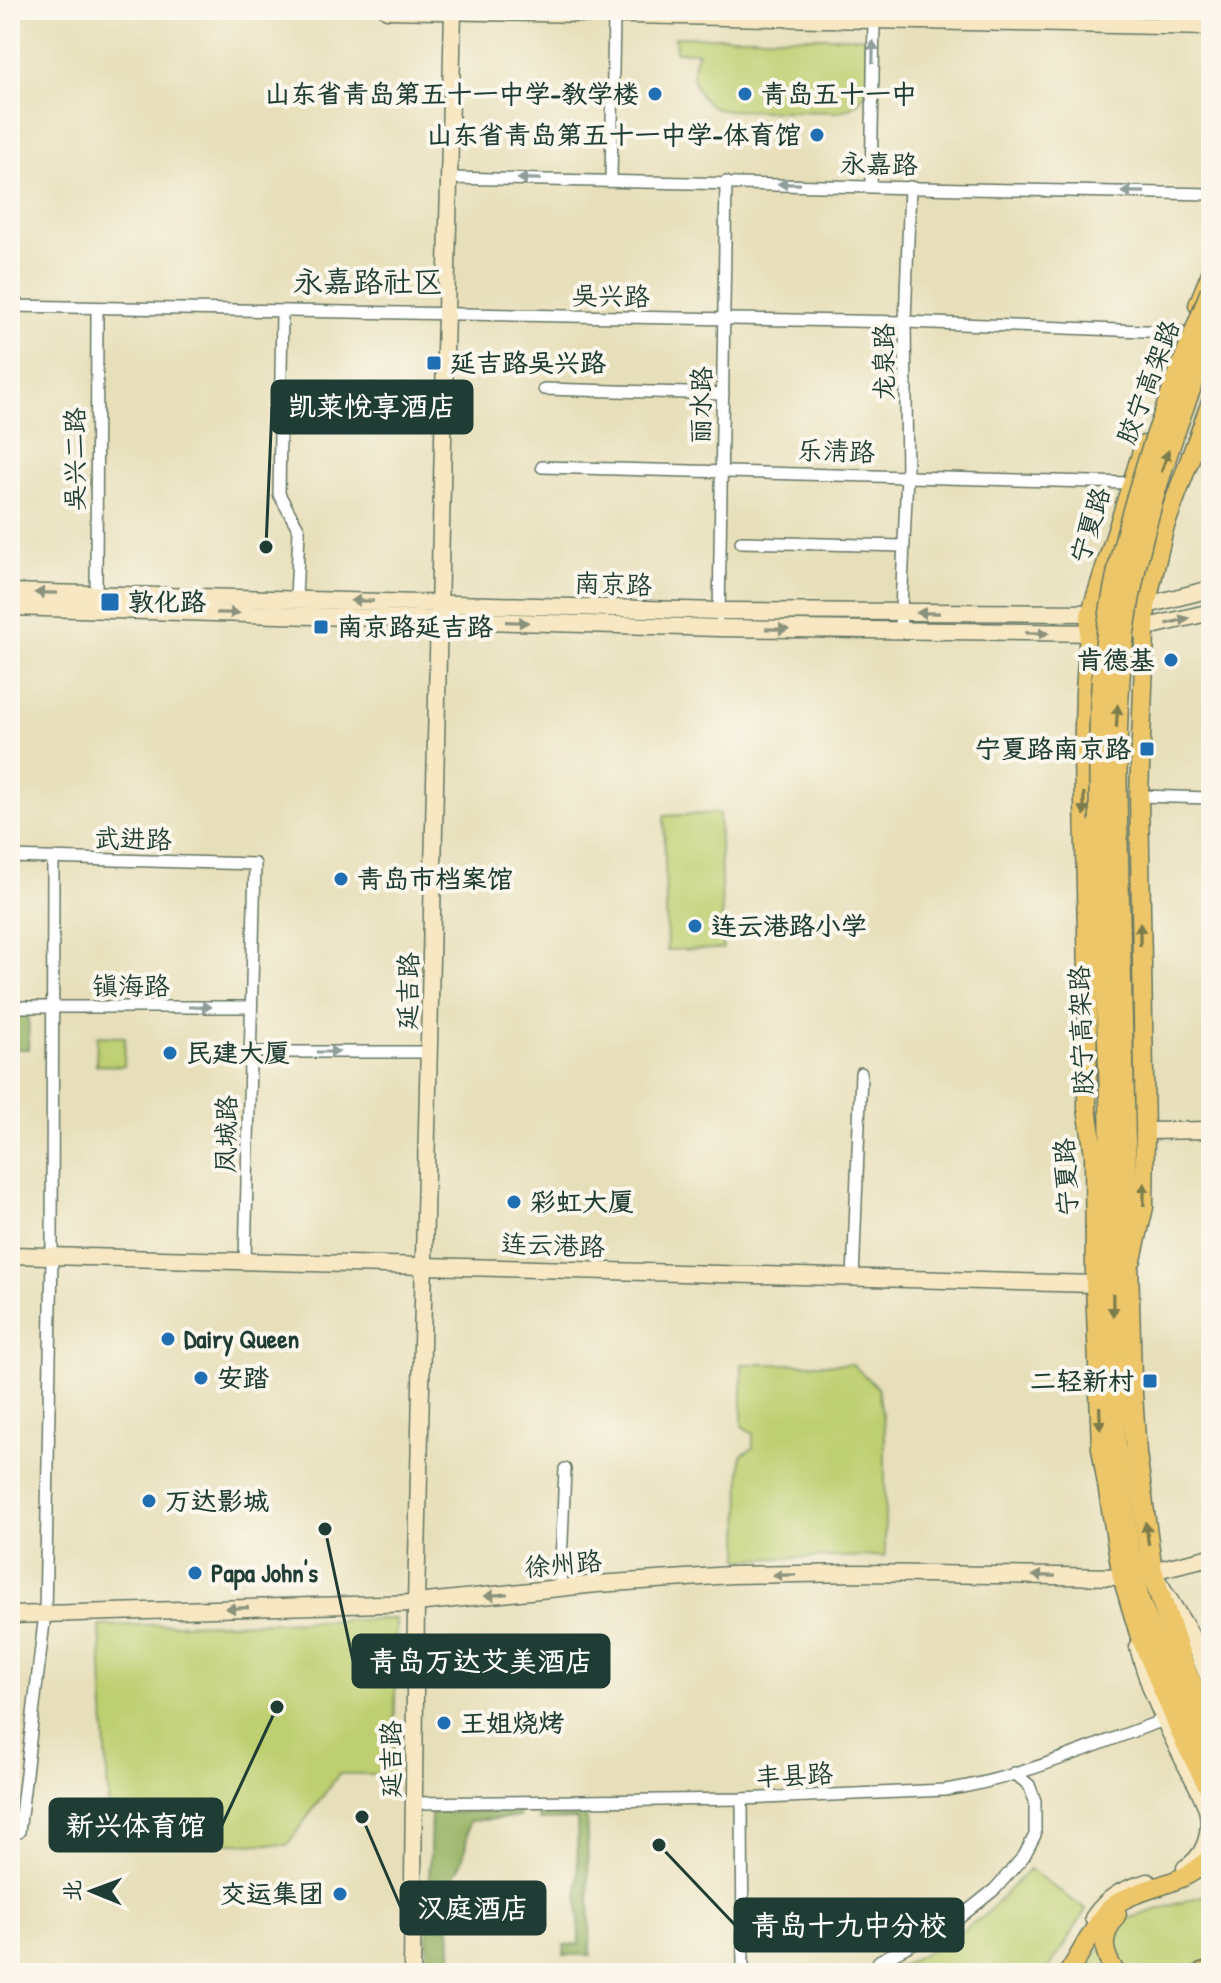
<svg xmlns="http://www.w3.org/2000/svg" width="1221" height="1983" font-family="'Patrick Hand','LXGW WenKai TC',sans-serif">
<style>
.green{fill:#becf71;stroke:#6e8652;stroke-width:2}
.forest{fill:#96b263;stroke:#5a784c;stroke-width:2}
.lines{fill:none;stroke-linecap:round;stroke-linejoin:round}
.street-casing{stroke:#657663;stroke-width:14}
.secondary-casing{stroke:#657663;stroke-width:19}
.primary-casing{stroke:#657663;stroke-width:21}
.highway-casing{stroke:#657663;stroke-width:23}
.street{stroke:#fff;stroke-width:11}
.secondary{stroke:#f7e8c3;stroke-width:16}
.primary{stroke:#ecc669;stroke-width:18}
.highway{stroke:#ecc669;stroke-width:20}
.highway-bridge-casing{stroke:#657663;stroke-width:23;stroke-linecap:butt}
.highway-bridge{stroke:#ecc669;stroke-width:20}
.oneway{fill:#8f9e9a}
.oneway2{fill:#7b7b4c}
.oneway3{fill:#8b927c}
.poi-dot{fill:#1f6fb2;stroke:#fbf7ec;stroke-width:3}
.labels{text-anchor:middle;stroke-width:8;stroke-linejoin:round;paint-order:stroke}
.poi-label{font-size:26px;font-weight:bold;fill:#1f3d34;stroke:#fbf7ec;text-anchor:start}
.street-label{font-size:26px;fill:#1f3d34;stroke:#fbf7ec}
.quarter-label{font-size:30px;fill:#1f3d34;stroke:#fbf7ec}
.leader{fill:none;stroke:#1f3d34;stroke-width:3}
.callout-dot{fill:#1f3d34;stroke:#fbf7ec;stroke-width:3}
.callout{fill:#1f3d34;stroke:#1f3d34;stroke-width:3}
.callout-label{font-size:28px;text-anchor:middle;font-weight:bold;fill:#fff}
</style>
<rect width="100%" height="100%" fill="#fbf7ec"/>
<filter id="ink" filterUnits="userSpaceOnUse"><feTurbulence type="fractalNoise" baseFrequency=".0125" numOctaves="2"/><feDisplacementMap in="SourceGraphic" scale="16" xChannelSelector="R" yChannelSelector="G"/><feConvolveMatrix kernelMatrix="1 2 1 2 8 2 1 2 1" color-interpolation-filters="sRGB"/></filter>
<filter id="wash" filterUnits="userSpaceOnUse"><feTurbulence type="fractalNoise" baseFrequency=".006" numOctaves="4" result="noise"/><feDisplacementMap in="SourceGraphic" scale="32" xChannelSelector="R" yChannelSelector="G"/><feGaussianBlur stdDeviation="1.8" result="paint"/><feColorMatrix in="noise" values="0 0 0 0 0 0 0 0 0 0 0 0 0 0 0 0 0 1.4 0 .05"/><feComposite in="paint" operator="in"/></filter>
<g filter="url(#wash)">
<rect width="100%" height="100%" fill="#e7dfb9"/>
<!-- green -->
<g class="green">
<path d="M675 37H868C868 71 880 100 838 112L720 110C696 101 686 75 698 52H676Z"/>
<path d="M719 813 723 949 667 950 664 816Z"/>
<path d="M97 1036 125 1037 124 1066 96 1065Z"/>
<path d="M742 1364H852L878 1388 885 1434V1556L740 1559 741 1455 753 1448V1433L742 1426Z"/>
<path d="M396 1619 394 1774H339L287 1845 110 1838 100 1626Z"/>
<path d="M1029 1869 1086 1910 1046 1973H888L927 1952 984 1916Z"/>
<path d="M1211 1893V1973H1080L1124 1920Z"/>
</g>
<!-- forest -->
<g class="forest">
<path d="M10 1012H29L28 1049H14V1041L10 1040Z"/>
<path d="M586 1807 591 1955H564V1945L579 1944 577 1819 539 1820 538 1809Z"/>
<path d="M519 1810V1817L469 1821C465 1854 465 1865 442 1890H429L431 1813Z"/>
<path d="M450 1927 452 1973H426L428 1928Z"/>
</g>
</g>
<g filter="url(#ink)">
<g class="lines">
<!-- street casing -->
<g class="street-casing">
<g id="street">
<path d="M449 178 1211 194"/>
<path d="M611 180 614 15"/>
<path d="M871 186 874 20"/>
<path d="M10 306 905 322 1197 333"/>
<path d="M282 312 279 494 299 530 296 599"/>
<path d="M544 389 723 394"/>
<path d="M542 467 1129 483"/>
<path d="M741 542 903 546"/>
<path d="M96 600 97 308"/>
<path d="M719 615 726 182"/>
<path d="M900 632 907 475 905 322 910 187"/>
<path d="M1139 796 1211 798"/>
<path d="M10 857 255 864 245 1262"/>
<path d="M10 1007H251"/>
<path d="M250 1052H430"/>
<path d="M853 1279 861 1073"/>
<path d="M560 1588 565 1469"/>
<path d="M742 1799 743 1973"/>
<path d="M415 1803 742 1799 945 1790C1020 1779 1093 1745 1164 1720"/>
<path d="M10 1832H19L45 1614 52 1256 53 859"/>
<path d="M872 1973 879 1961 954 1922 995 1889 1024 1856 1035 1835V1801L1029 1785 1014 1773"/>
</g>
</g>
<!-- secondary casing -->
<g class="secondary-casing">
<g id="secondary">
<path d="M387 10 1211 27"/>
<path d="M10 592 719 611 1100 613"/>
<path d="M10 607 719 628 1100 633"/>
<path d="M1135 608 1211 589"/>
<path d="M1135 630 1211 612"/>
<path d="M1145 1131 1211 1130"/>
<path d="M10 1255 1095 1284"/>
<path d="M1211 1557 1152 1571 1190 1634 1211 1683"/>
<path d="M10 1615 416 1603 597 1584 731 1575 859 1573 1122 1577"/>
<path d="M1138 1647C1148 1686 1164 1721 1182 1757 1190 1775 1205 1796 1208 1814 1211 1836 1204 1857 1185 1868"/>
<path d="M1093 1918C1108 1896 1123 1889 1148 1882"/>
<path d="M412 1973 416 1603 453 10"/>
</g>
</g>
<!-- primary casing -->
<g class="primary-casing">
<g id="primary">
<path d="M1198 305 1211 273"/>
<path d="M1144 445 1090 615 1085 691 1083 760 1088 976 1087 1108 1094 1154 1095 1284 1101 1448 1122 1577 1139 1634 1184 1741 1211 1793"/>
<path d="M1132 1260 1144 1207 1145 1131 1139 796 1146 606 1164 529 1211 402"/>
<path d="M1068 1973C1080 1956 1099 1916 1113 1906 1144 1884 1186 1887 1211 1856"/>
<path d="M1116 1973C1101 1951 1101 1937 1117 1914"/>
<path d="M1201 1973 1211 1970"/>
</g>
</g>
<!-- highway casing -->
<g class="highway-casing">
<g id="highway">
<path d="M1100 821 1110 1096 1115 1442 1129 1550 1139 1600 1179 1701 1211 1768"/>
<path d="M1117 822 1131 1379 1136 1453 1152 1571 1182 1662 1211 1729"/>
</g>
</g>
<!-- street -->
<use href="#street" class="street"/>
<!-- secondary -->
<use href="#secondary" class="secondary"/>
<!-- primary -->
<use href="#primary" class="primary"/>
<!-- highway -->
<use href="#highway" class="highway"/>
<!-- highway-bridge casing -->
<g class="highway-bridge-casing">
<g id="highway-bridge">
<path d="M1100 821C1099 758 1098 695 1107 633 1123 513 1167 403 1211 291"/>
<path d="M1117 822C1116 759 1116 696 1124 633 1138 530 1172 432 1211 336"/>
</g>
</g>
<!-- highway-bridge -->
<use href="#highway-bridge" class="highway-bridge"/>
</g>
<!-- one-way arrows -->
<defs><path id="oneway-solid" d="M-6-.8H1V-3.2L6.5 0L1 3.2V.8H-6Z" transform="scale(2)"/></defs>
<g class="oneway">
<use href="#oneway-solid" transform="translate(873 52) rotate(-89)"/>
<use href="#oneway-solid" transform="translate(529 179) rotate(-179)"/>
<use href="#oneway-solid" transform="translate(789 184) rotate(-179)"/>
<use href="#oneway-solid" transform="translate(1133 192) rotate(-179)"/>
<use href="#oneway-solid" transform="translate(200 1007)"/>
<use href="#oneway-solid" transform="translate(328 1052)"/>
</g>
<g class="oneway2">
<use href="#oneway-solid" transform="translate(1165 461) rotate(-72)"/>
<use href="#oneway-solid" transform="translate(1117 716) rotate(-87)"/>
<use href="#oneway-solid" transform="translate(1084 804) rotate(89)"/>
<use href="#oneway-solid" transform="translate(1140 934) rotate(-91)"/>
<use href="#oneway-solid" transform="translate(1144 1194) rotate(-89)"/>
<use href="#oneway-solid" transform="translate(1113 1305) rotate(89)"/>
<use href="#oneway-solid" transform="translate(1100 1418) rotate(88)"/>
<use href="#oneway-solid" transform="translate(1147 1533) rotate(-98)"/>
</g>
<g class="oneway3">
<use href="#oneway-solid" transform="translate(46 593) rotate(-179)"/>
<use href="#oneway-solid" transform="translate(362 601) rotate(-179)"/>
<use href="#oneway-solid" transform="translate(228 613) rotate(1)"/>
<use href="#oneway-solid" transform="translate(928 613) rotate(-179)"/>
<use href="#oneway-solid" transform="translate(1178 621) rotate(-14)"/>
<use href="#oneway-solid" transform="translate(517 622) rotate(2)"/>
<use href="#oneway-solid" transform="translate(777 629) rotate(1)"/>
<use href="#oneway-solid" transform="translate(1037 633) rotate(1)"/>
<use href="#oneway-solid" transform="translate(784 1575) rotate(179)"/>
<use href="#oneway-solid" transform="translate(1044 1576) rotate(-179)"/>
<use href="#oneway-solid" transform="translate(496 1595) rotate(174)"/>
<use href="#oneway-solid" transform="translate(237 1608) rotate(178)"/>
</g>
</g>
<!-- markers -->
<g class="poi-dot">
<circle cx="655" cy="94" r="8"/>
<circle cx="745" cy="94" r="8"/>
<circle cx="817" cy="135" r="8"/>
<rect x="426" y="355" width="16" height="16" rx="4"/>
<rect x="100" y="592" width="20" height="20" rx="4"/>
<rect x="313" y="619" width="16" height="16" rx="4"/>
<circle cx="1171" cy="660" r="8"/>
<rect x="1139" y="741" width="16" height="16" rx="4"/>
<circle cx="341" cy="879" r="8"/>
<circle cx="695" cy="926" r="8"/>
<circle cx="170" cy="1053" r="8"/>
<circle cx="514" cy="1202" r="8"/>
<circle cx="168" cy="1339" r="8"/>
<circle cx="201" cy="1378" r="8"/>
<rect x="1142" y="1373" width="16" height="16" rx="4"/>
<circle cx="149" cy="1501" r="8"/>
<circle cx="195" cy="1573" r="8"/>
<circle cx="444" cy="1723" r="8"/>
<circle cx="340" cy="1894" r="8"/>
</g>
<g class="labels">
<!-- poi labels -->
<g class="poi-label">
<text x="639" y="103" text-anchor="end">山东省青岛第五十一中学-教学楼</text>
<text x="761" y="103">青岛五十一中</text>
<text x="801" y="144" text-anchor="end">山东省青岛第五十一中学-体育馆</text>
<text x="450" y="372">延吉路吴兴路</text>
<text x="128" y="611">敦化路</text>
<text x="337" y="636">南京路延吉路</text>
<text x="1155" y="669" text-anchor="end">肯德基</text>
<text x="1131" y="758" text-anchor="end">宁夏路南京路</text>
<text x="357" y="888">青岛市档案馆</text>
<text x="711" y="935">连云港路小学</text>
<text x="186" y="1062">民建大厦</text>
<text x="530" y="1211">彩虹大厦</text>
<text x="184" y="1348">Dairy Queen</text>
<text x="217" y="1387">安踏</text>
<text x="1134" y="1390" text-anchor="end">二轻新村</text>
<text x="165" y="1510">万达影城</text>
<text x="211" y="1582">Papa John's</text>
<text x="460" y="1732">王姐烧烤</text>
<text x="324" y="1903" text-anchor="end">交运集团</text>
</g>
<!-- street labels -->
<g class="street-label">
<text transform="translate(879 164) rotate(1)" y="9">永嘉路</text>
<text transform="translate(611 296) rotate(1)" y="9">吴兴路</text>
<text transform="translate(884 362) rotate(-90)" y="9">龙泉路</text>
<text transform="translate(1148 382) rotate(-69)" y="9">胶宁高架路</text>
<text transform="translate(701 405) rotate(-89)" y="9">丽水路</text>
<text transform="translate(836 451) rotate(2)" y="9">乐清路</text>
<text transform="translate(75 459) rotate(-90)" y="9">吴兴二路</text>
<text transform="translate(1090 525) rotate(-73)" y="9">宁夏路</text>
<text transform="translate(613 584) rotate(2)" y="9">南京路</text>
<text transform="translate(133 839) rotate(1)" y="9">武进路</text>
<text x="131" y="995">镇海路</text>
<text transform="translate(408 991) rotate(-89)" y="9">延吉路</text>
<text transform="translate(1081 1030) rotate(-92)" y="9">胶宁高架路</text>
<text transform="translate(226 1134) rotate(-89)" y="9">凤城路</text>
<text transform="translate(1066 1177) rotate(-93)" y="9">宁夏路</text>
<text transform="translate(553 1245) rotate(2)" y="9">连云港路</text>
<text transform="translate(563 1564) rotate(-5)" y="9">徐州路</text>
<text transform="translate(391 1759) rotate(-90)" y="9">延吉路</text>
<text transform="translate(794 1775) rotate(-3)" y="9">丰县路</text>
</g>
<!-- quarter labels -->
<g class="quarter-label">
<text x="368" y="292">永嘉路社区</text>
</g>
</g>
<!-- callouts -->
<path class="leader" d="M266 547L272 407M325 1529L353 1661M277 1707L222 1825M362 1817L401 1908M659 1845L735 1925"/>
<g class="callout-dot">
<circle cx="266" cy="547" r="8"/>
<circle cx="325" cy="1529" r="8"/>
<circle cx="277" cy="1707" r="8"/>
<circle cx="362" cy="1817" r="8"/>
<circle cx="659" cy="1845" r="8"/>
</g>
<g class="callout">
<rect x="272" y="381" width="200" height="52" rx="8"/>
<rect x="353" y="1635" width="256" height="52" rx="8"/>
<rect x="50" y="1799" width="172" height="52" rx="8"/>
<rect x="401" y="1882" width="144" height="52" rx="8"/>
<rect x="735" y="1899" width="228" height="52" rx="8"/>
</g>
<g class="callout-label">
<text x="372" y="416">凯莱悦享酒店</text>
<text x="481" y="1671">青岛万达艾美酒店</text>
<text x="136" y="1835">新兴体育馆</text>
<text x="473" y="1918">汉庭酒店</text>
<text x="849" y="1935">青岛十九中分校</text>
</g>
<!-- margin -->
<rect width="1221" height="1983" fill="none" stroke="#fbf7ec" stroke-width="40"/>
<!-- north arrow -->
<g transform="translate(92 1891) rotate(271)" stroke="#fbf7ec" stroke-width="6" paint-order="stroke">
<path d="M0-6L14 30L0 20L-14 30Z" fill="#1f3d34"/>
<text y="-12" font-size="22" font-weight="bold" text-anchor="middle" fill="#1f3d34">北</text>
</g>
</svg>
